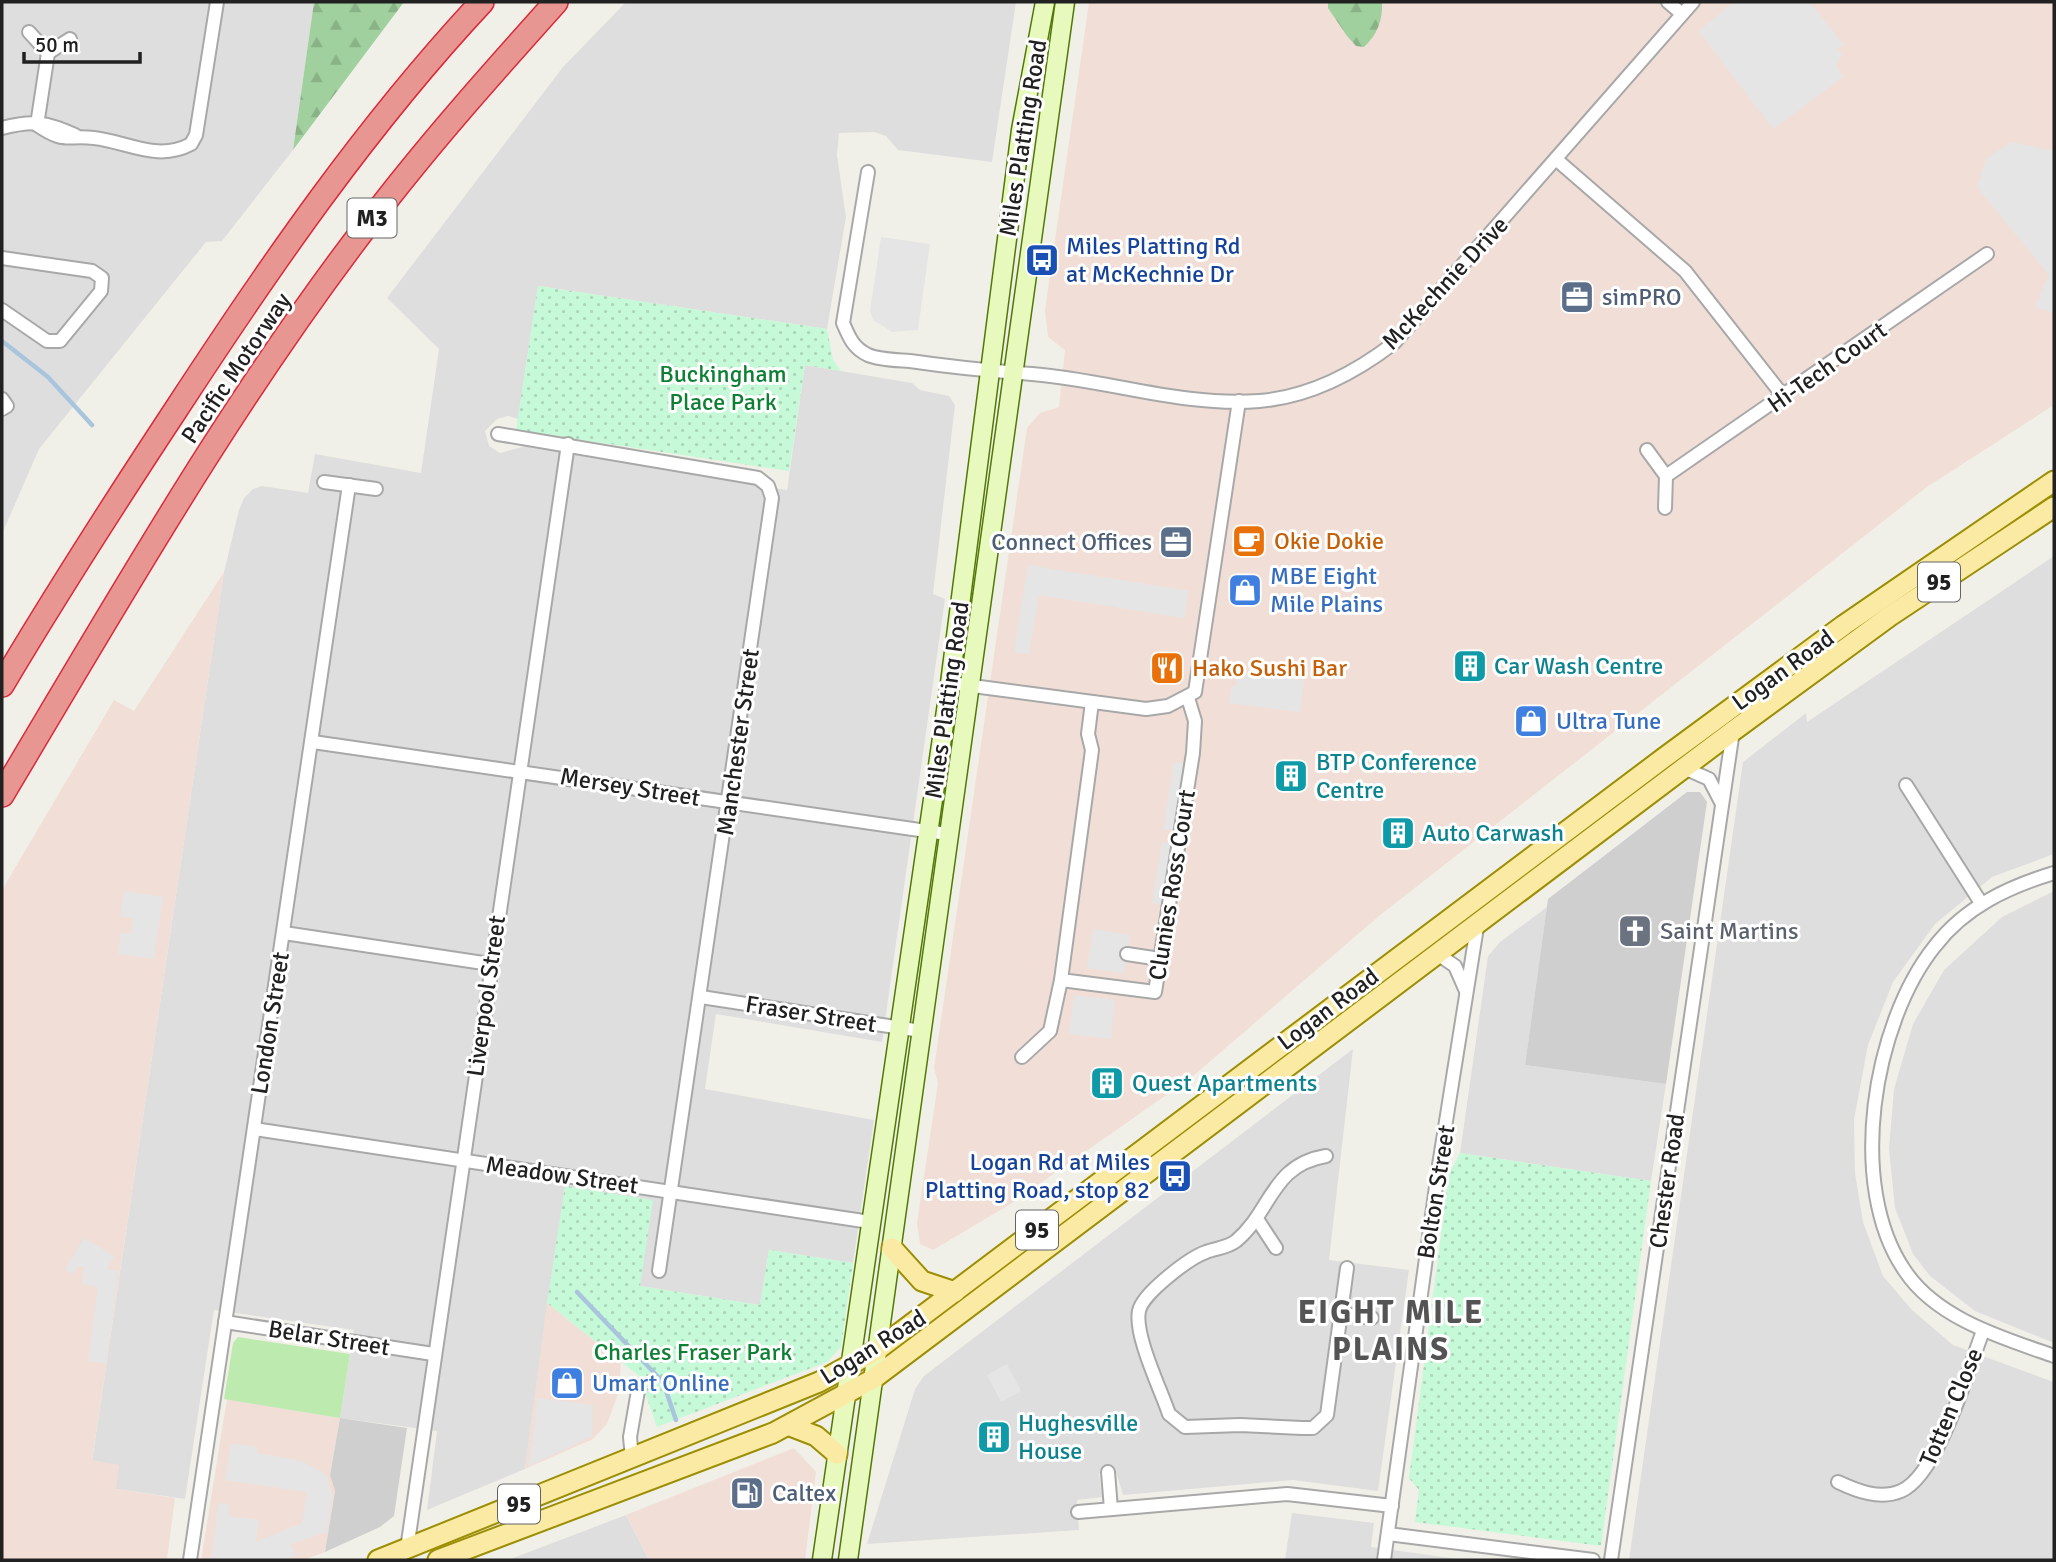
<svg xmlns="http://www.w3.org/2000/svg" width="2056" height="1562" font-family="Signika,sans-serif">
<style>
.residential{fill:#dfdede}
.commercial{fill:#f1dfd7}
.religious{fill:#cfcfcf}
.grass{fill:#bdeaaf}
.forest{fill:url(#forest-firs)}
.park{fill:url(#park-dots)}
.parking{fill:#e5e5e5}
.lines{fill:none;stroke-linecap:round;stroke-linejoin:round}
.stream{stroke:#a9c5de;stroke-width:4.5}
.street-casing{stroke:#a8a8a8;stroke-width:16}
.secondary-casing{stroke:#517906;stroke-width:21}
.primary-casing{stroke:#9c8e02;stroke-width:23}
.highway-casing{stroke:#da2a3c;stroke-width:26}
.street{stroke:#fff;stroke-width:12}
.secondary{stroke:#e8f9bd;stroke-width:18}
.primary{stroke:#fbeaa3;stroke-width:19}
.highway{stroke:#e79691;stroke-width:23}
.labels{text-anchor:middle;stroke-width:6;stroke-linejoin:round;paint-order:stroke}
.shield{fill:#fff;stroke:#646464;stroke-width:2}
.shield-label{font-size:23px;font-weight:bold;fill:#212121}
.street-label{font-size:24px;fill:#212121;stroke:#fff}
.transit-label{font-size:24px;fill:#164399;stroke:#fff;text-anchor:start}
.service-label{font-size:24px;fill:#4e5e75;stroke:#fff;text-anchor:start}
.park-label{font-size:24px;fill:#0d8033;stroke:#fff}
.food-label{font-size:24px;fill:#c56008;stroke:#fff;text-anchor:start}
.shop-label{font-size:24px;fill:#366cbe;stroke:#fff;text-anchor:start}
.culture-label{font-size:24px;fill:#0d838f;stroke:#fff;text-anchor:start}
.worship-label{font-size:24px;fill:#5b616d;stroke:#fff;text-anchor:start}
.district-label{font-size:32px;font-weight:bold;letter-spacing:2px;fill:#545454;stroke:#fff}
</style>
<defs>
<pattern id="forest-firs" width="22" height="20" patternUnits="userSpaceOnUse" patternTransform="scale(1.75)"><rect width="22" height="20" fill="#a0d09d"/><path d="M5 1l3.5 6h-7zM16 11l3.5 6h-7z" fill="#8ab287"/></pattern>
<pattern id="park-dots" width="8" height="8" patternUnits="userSpaceOnUse" patternTransform="scale(1.75)"><rect width="8" height="8" fill="#c6f9d7"/><path d="M2 2h.1M6 6h.1" fill="none" stroke="#aad5b8" stroke-width="1.8" stroke-linecap="round"/></pattern>
</defs>
<rect width="100%" height="100%" fill="#f1f0e8"/>
<!-- residential -->
<g class="residential">
<path d="M2 2H314L293 150 222 241 206 242 39 449 2 534Z"/>
<path d="M626 2H1016L992 162 898 150 886 136 874 132 839 133 837 155 846 217 827 329 538 286 518 419 508 416 497 419 485 431 489 446 500 453 526 446 787 490 805 365 912 383 920 390 949 396 955 405 933 594 945 599 882 1042 716 1014 705 1089 874 1120 853 1263 769 1250 760 1305 640 1286 565 1187 525 1469 427 1510 437 1431 340 1418 354 1330 214 1310 185 1499 116 1489 92 1461 224 572 239 510 244 498 253 489 262 486 308 493 315 454 421 473 439 349 387 298 563 67Z"/>
<path d="M2054 556V854L1992 877 1935 924 1893 982 1868 1045 1854 1120 1855 1173 1863 1222 1883 1276 1912 1310 1953 1345 2054 1382V1560H1629L1743 762 1806 713 1807 722Z"/>
<path d="M2054 891V1343L1975 1311 1930 1276 1913 1254 1895 1208 1889 1149 1894 1089 1913 1024 1944 970 2002 917Z"/>
<path d="M1547 907 1525 1065 1666 1084 1651 1181 1460 1153 1488 956 1500 942Z"/>
<path d="M1353 1049 1329 1260 1409 1270 1378 1491 1293 1480 1123 1495 1116 1472H1108L1099 1473 1102 1497 1077 1500 1079 1530 867 1544 915 1389 924 1376Z"/>
<path d="M1292 1513 1374 1523 1371 1547 1465 1560H1285Z"/>
<path d="M626 1515 649 1560H508Z"/>
</g>
<!-- commercial -->
<g class="commercial">
<path d="M1089 2H2054V405L1927 487 1379 916 1192 1077 1012 1203 933 1250 920 1244 917 1223 938 1083 934 1068 1027 428 1040 413 1059 407 1065 350 1048 337 1045 310Z"/>
<path d="M224 572 92 1460 119 1465 116 1489 175 1498 167 1560H2V890L114 700 134 711Z"/>
<path d="M547 1303 621 1362 619 1391 607 1424 593 1439 525 1469Z"/>
<path d="M227 1399 340 1418 330 1474 335 1491 325 1552 304 1560H201Z"/>
<path d="M794 1448 816 1472 805 1560H649L626 1515Z"/>
</g>
<!-- religious -->
<g class="religious">
<path d="M1687 792H1700L1707 802 1666 1084 1525 1065 1548 899Z"/>
<path d="M340 1418 407 1428 394 1516 380 1527 325 1552 335 1491 330 1475Z"/>
</g>
<!-- grass -->
<path class="grass" d="M238 1337 350 1354 340 1418 224 1399 233 1343Z"/>
<!-- forest -->
<g class="forest">
<path d="M314 2H404L293 150Z"/>
<path d="M1328 2H1382C1383 20 1377 35 1364 47L1356 46 1347 36 1328 8Z"/>
</g>
<!-- park -->
<g class="park">
<path d="M538 286 827 329 833 360 841 371 805 365 789 471 516 430Z"/>
<path d="M1460 1153 1651 1181 1601 1546 1415 1522 1419 1490 1409 1478 1449 1174Z"/>
<path d="M565 1186 653 1200 640 1286 760 1305 769 1250 853 1263 841 1347 827 1362 657 1427 639 1376 547 1303Z"/>
</g>
<!-- parking -->
<g class="parking">
<path d="M1733 2H1810L1844 45 1837 49 1842 54 1836 66 1843 77 1773 129 1699 31Z"/>
<path d="M2012 142 2047 150 2054 149V313L2035 307 2049 275 1977 187 1986 159Z"/>
<path d="M881 237 930 244 918 330 892 332 873 320 870 311Z"/>
<path d="M1028 565 1189 591 1184 618 1039 595 1029 654 1014 652Z"/>
<path d="M1238 673 1304 680 1300 712 1229 703 1232 686H1236Z"/>
<path d="M1174 762 1191 765 1180 832 1163 829Z"/>
<path d="M1162 842 1178 845 1169 905 1152 903Z"/>
<path d="M124 891 163 897 154 959 118 954 121 932 131 934 133 918 120 916Z"/>
<path d="M1093 929 1130 935 1124 973 1087 968Z"/>
<path d="M1074 995 1115 1000 1111 1039 1069 1034Z"/>
<path d="M84 1238 114 1256 107 1270 118 1271 106 1364 88 1361 98 1287 82 1284 84 1266H78L73 1274 65 1270Z"/>
<path d="M1007 1364 1021 1391 1001 1402 987 1375Z"/>
<path d="M538 1398 593 1405 592 1436 529 1466Z"/>
<path d="M231 1443 257 1447V1453L301 1461 321 1471 327 1477 332 1497 327 1532 291 1544 296 1556 284 1560H211L219 1503 229 1504 228 1516 259 1520 256 1542 302 1523 307 1492 225 1480Z"/>
</g>
<g class="lines">
<!-- stream -->
<g class="stream">
<path d="M2 341 48 377 92 425"/>
<path d="M577 1292 663 1382 676 1420"/>
</g>
<!-- street casing -->
<g class="street-casing">
<g id="street">
<path d="M1668 2 1682 14"/>
<path d="M29 32 48 53 70 39"/>
<path d="M37 125C65 144 65 135 94 138 129 142 157 162 191 144L196 135 217 2"/>
<path d="M37 125 48 53"/>
<path d="M2 128C33 120 47 122 75 135"/>
<path d="M1557 160 1685 271 1784 397"/>
<path d="M868 172 843 323C849 337 853 348 868 355 880 360 897 360 910 361 951 367 991 371 1032 374 1108 380 1183 407 1259 401 1310 397 1355 373 1394 343L1693 2"/>
<path d="M2 258 92 271 102 278 101 291 60 341H47L2 310"/>
<path d="M2 399 7 406 2 409"/>
<path d="M498 434 758 478 768 486 772 498 659 1271"/>
<path d="M1647 450 1666 476 1665 508"/>
<path d="M1666 476 1987 254"/>
<path d="M324 482 376 489"/>
<path d="M950 683 1146 709 1168 706 1195 692 1239 401"/>
<path d="M1092 702 1088 734 1092 750 1061 980 1155 992 1193 753 1195 721 1188 698"/>
<path d="M313 742 947 834"/>
<path d="M1684 768 1709 779 1721 802"/>
<path d="M1906 785 1981 903"/>
<path d="M2054 873C2008 887 1965 907 1935 946 1873 1023 1846 1186 1905 1271 1937 1319 2003 1338 2054 1356"/>
<path d="M284 933 490 964"/>
<path d="M1436 953 1455 966 1466 991"/>
<path d="M1127 954 1160 959"/>
<path d="M701 997 921 1031"/>
<path d="M1022 1057 1050 1031 1061 980"/>
<path d="M254 1129 870 1222"/>
<path d="M1326 1156C1271 1165 1272 1211 1236 1241 1227 1248 1216 1248 1206 1252 1189 1258 1142 1294 1139 1311 1134 1335 1161 1390 1169 1414L1185 1427 1240 1425 1302 1428H1313L1327 1415 1347 1268"/>
<path d="M1257 1219 1276 1248"/>
<path d="M1341 1314 1372 1318"/>
<path d="M225 1322 433 1354"/>
<path d="M632 1458 630 1437 639 1385"/>
<path d="M1108 1472 1111 1509"/>
<path d="M1838 1482C1857 1491 1880 1500 1901 1491 1938 1475 1968 1370 1983 1331"/>
<path d="M1078 1512 1287 1494 1392 1506"/>
<path d="M1388 1534 1593 1560"/>
<path d="M407 1549 568 444"/>
<path d="M190 1560 349 485"/>
<path d="M1384 1560 1439 1165 1478 921"/>
<path d="M1611 1560 1733 731"/>
</g>
</g>
<!-- secondary casing -->
<g class="secondary-casing">
<g id="secondary">
<path d="M822 1560 950 683 1021 130 1045 2"/>
<path d="M848 1560 1065 2"/>
</g>
</g>
<!-- primary casing -->
<g class="primary-casing">
<g id="primary">
<path d="M892 1248 922 1281 955 1292"/>
<path d="M790 1426 816 1436 837 1454"/>
<path d="M378 1560 819 1382 877 1350 1665 757 1844 625 2054 481"/>
<path d="M438 1560 773 1433 873 1379 1733 731 1890 616 2054 507"/>
</g>
</g>
<!-- highway casing -->
<g class="highway-casing">
<g id="highway">
<path d="M2 685C58 591 117 499 177 408 269 267 367 125 482 2"/>
<path d="M2 795C121 596 237 391 381 207 436 136 496 69 556 2"/>
</g>
</g>
<!-- street -->
<use href="#street" class="street"/>
<!-- secondary -->
<use href="#secondary" class="secondary"/>
<!-- primary -->
<use href="#primary" class="primary"/>
<!-- highway -->
<use href="#highway" class="highway"/>
</g>
<!-- icons -->
<defs>
<g id="bus-square" transform="scale(1.75)"><rect x="-9" y="-9" width="18" height="18" rx="4" fill="#1a4fb4" stroke="#fff"/><path d="M-5-6H5V4H4V6H2V4H-2V6H-4V4H-5ZM-3.5-4V0h7V-4ZM-3.5 1.2v1.5H-2V1.2ZM2 1.2v1.5H3.5V1.2Z" fill="#fff"/></g>
<g id="office-square" transform="scale(1.75)"><rect x="-9" y="-9" width="18" height="18" rx="4" fill="#5c6f8a" stroke="#fff"/><path d="M-6-3h4V-5.5h4V-3h4V5H-6ZM-1-4.5V-3h2v-1.5ZM-6 0V1H6V0Z" fill="#fff"/></g>
<g id="cafe-square" transform="scale(1.75)"><rect x="-9" y="-9" width="18" height="18" rx="4" fill="#e8710a" stroke="#fff"/><path d="M-5.5-4.5H6V0H3Q3 3.5 0 3.5H-2.5Q-5.5 3.5-5.5 0ZM3-3.2v2h1.7v-2ZM-6 4.5H4V6H-6Z" fill="#fff"/></g>
<g id="shop-square" transform="scale(1.75)"><rect x="-9" y="-9" width="18" height="18" rx="4" fill="#3f7fe0" stroke="#fff"/><path d="M-5-2.5h2.3a2.7 3.5 0 0 1 5.4 0H5L5.5 6h-11ZM-1.5-2.5h3a1.5 2.3 0 0 0-3 0Z" fill="#fff"/></g>
<g id="building-square" transform="scale(1.75)"><rect x="-9" y="-9" width="18" height="18" rx="4" fill="#0f9aa8" stroke="#fff"/><path d="M-4-6H4V6H1V3H-1V6H-4ZM-2.5-4.3h1.7v1.8h-1.7ZM.8-4.3h1.7v1.8H.8ZM-2.5-1h1.7V.8h-1.7ZM.8-1h1.7V.8H.8Z" fill="#fff"/></g>
<g id="restaurant-square" transform="scale(1.75)"><rect x="-9" y="-9" width="18" height="18" rx="4" fill="#e8710a" stroke="#fff"/><path d="M-5-6h1v4h1v-4h1v4h1v-4h1v5L-1.5 .5V6h-2V.5L-5-1ZM5-6V6H3V1.5H1.5Q1.5-4 5-6Z" fill="#fff"/></g>
<g id="church-square" transform="scale(1.75)"><rect x="-9" y="-9" width="18" height="18" rx="4" fill="#6b7280" stroke="#fff"/><path d="M-1.2-6h2.4v3.5h3.3v2.4h-3.3V6h-2.4V-.1h-3.3v-2.4h3.3Z" fill="#fff"/></g>
<g id="fuel-square" transform="scale(1.75)"><rect x="-9" y="-9" width="18" height="18" rx="4" fill="#5c6f8a" stroke="#fff"/><path d="M-5.5-6h7V0h2V4h1.3V-2.5L3-4.5l.8-.8L6-3V5H2.5V1h-1V6h-7ZM-4.2-4.7v3.2H.2V-4.7Z" fill="#fff"/></g>
</defs>
<g fill-rule="evenodd">
<use href="#bus-square" x="1042" y="260"/>
<use href="#office-square" x="1577" y="297"/>
<use href="#cafe-square" x="1249" y="541"/>
<use href="#office-square" x="1176" y="542"/>
<use href="#shop-square" x="1245" y="590"/>
<use href="#building-square" x="1470" y="666"/>
<use href="#restaurant-square" x="1167" y="668"/>
<use href="#shop-square" x="1531" y="721"/>
<use href="#building-square" x="1291" y="776"/>
<use href="#building-square" x="1398" y="833"/>
<use href="#church-square" x="1635" y="931"/>
<use href="#building-square" x="1107" y="1083"/>
<use href="#bus-square" x="1175" y="1176"/>
<use href="#shop-square" x="567" y="1383"/>
<use href="#building-square" x="994" y="1437"/>
<use href="#fuel-square" x="747" y="1493"/>
</g>
<g class="labels">
<!-- shield labels -->
<g class="shield">
<rect x="347.5" y="198.5" width="49" height="39" rx="5"/>
<rect x="1918" y="562.5" width="42" height="39" rx="5"/>
<rect x="1016" y="1210.5" width="42" height="39" rx="5"/>
<rect x="498" y="1484.5" width="42" height="39" rx="5"/>
</g>
<g class="shield-label">
<text x="372" y="226">M3</text>
<text x="1939" y="590">95</text>
<text x="1037" y="1238">95</text>
<text x="519" y="1512">95</text>
</g>
<!-- street labels -->
<g class="street-label">
<text transform="translate(1023 138) rotate(-81)" y="8">Miles Platting Road</text>
<text transform="translate(1445 283) rotate(-47)" y="8">McKechnie Drive</text>
<text transform="translate(1827 367) rotate(-35)" y="8">Hi-Tech Court</text>
<text transform="translate(236 368) rotate(-56)" y="8">Pacific Motorway</text>
<text transform="translate(1783 670) rotate(-36)" y="8">Logan Road</text>
<text transform="translate(947 700) rotate(-82)" y="8">Miles Platting Road</text>
<text transform="translate(738 742) rotate(-82)" y="8">Manchester Street</text>
<text transform="translate(630 787) rotate(9)" y="8">Mersey Street</text>
<text transform="translate(1172 885) rotate(-81)" y="8">Clunies Ross Court</text>
<text transform="translate(486 996) rotate(-82)" y="8">Liverpool Street</text>
<text transform="translate(1328 1009) rotate(-37)" y="8">Logan Road</text>
<text transform="translate(811 1014) rotate(9)" y="8">Fraser Street</text>
<text transform="translate(270 1023) rotate(-81)" y="8">London Street</text>
<text transform="translate(562 1175) rotate(8)" y="8">Meadow Street</text>
<text transform="translate(1667 1181) rotate(-82)" y="8">Chester Road</text>
<text transform="translate(1436 1192) rotate(-81)" y="8">Bolton Street</text>
<text transform="translate(329 1338) rotate(9)" y="8">Belar Street</text>
<text transform="translate(873 1347) rotate(-32)" y="8">Logan Road</text>
<text transform="translate(1951 1407) rotate(-67)" y="8">Totten Close</text>
</g>
<!-- transit labels -->
<g class="transit-label">
<text x="1066" y="254">Miles Platting Rd<tspan x="1066" dy="28">at McKechnie Dr</tspan></text>
<text x="1150" y="1170" text-anchor="end">Logan Rd at Miles<tspan x="1150" dy="28">Platting Road, stop 82</tspan></text>
</g>
<!-- service labels -->
<g class="service-label">
<text x="1602" y="305">simPRO</text>
<text x="1152" y="550" text-anchor="end">Connect Offices</text>
<text x="772" y="1501">Caltex</text>
</g>
<!-- park labels -->
<g class="park-label">
<text x="723" y="382">Buckingham<tspan x="723" dy="28">Place Park</tspan></text>
<text x="693" y="1360">Charles Fraser Park</text>
</g>
<!-- food labels -->
<g class="food-label">
<text x="1274" y="549">Okie Dokie</text>
<text x="1192" y="676">Hako Sushi Bar</text>
</g>
<!-- shop labels -->
<g class="shop-label">
<text x="1270" y="584">MBE Eight<tspan x="1270" dy="28">Mile Plains</tspan></text>
<text x="1556" y="729">Ultra Tune</text>
<text x="592" y="1391">Umart Online</text>
</g>
<!-- culture labels -->
<g class="culture-label">
<text x="1494" y="674">Car Wash Centre</text>
<text x="1316" y="770">BTP Conference<tspan x="1316" dy="28">Centre</tspan></text>
<text x="1422" y="841">Auto Carwash</text>
<text x="1132" y="1091">Quest Apartments</text>
<text x="1018" y="1431">Hughesville<tspan x="1018" dy="28">House</tspan></text>
</g>
<!-- worship labels -->
<g class="worship-label">
<text x="1660" y="939">Saint Martins</text>
</g>
<!-- district labels -->
<g class="district-label">
<text x="1391" y="1323">EIGHT MILE<tspan x="1391" dy="37">PLAINS</tspan></text>
</g>
</g>
<!-- border -->
<rect width="2056" height="1562" fill="none" stroke="#212121" stroke-width="7"/>
<!-- scale -->
<path d="M24 52v10h116v-10" fill="none" stroke="#212121" stroke-width="3.5"/>
<text x="35" y="52" font-size="21" fill="#212121" stroke="#ffffff" stroke-width="5" paint-order="stroke">50 m</text>
</svg>
